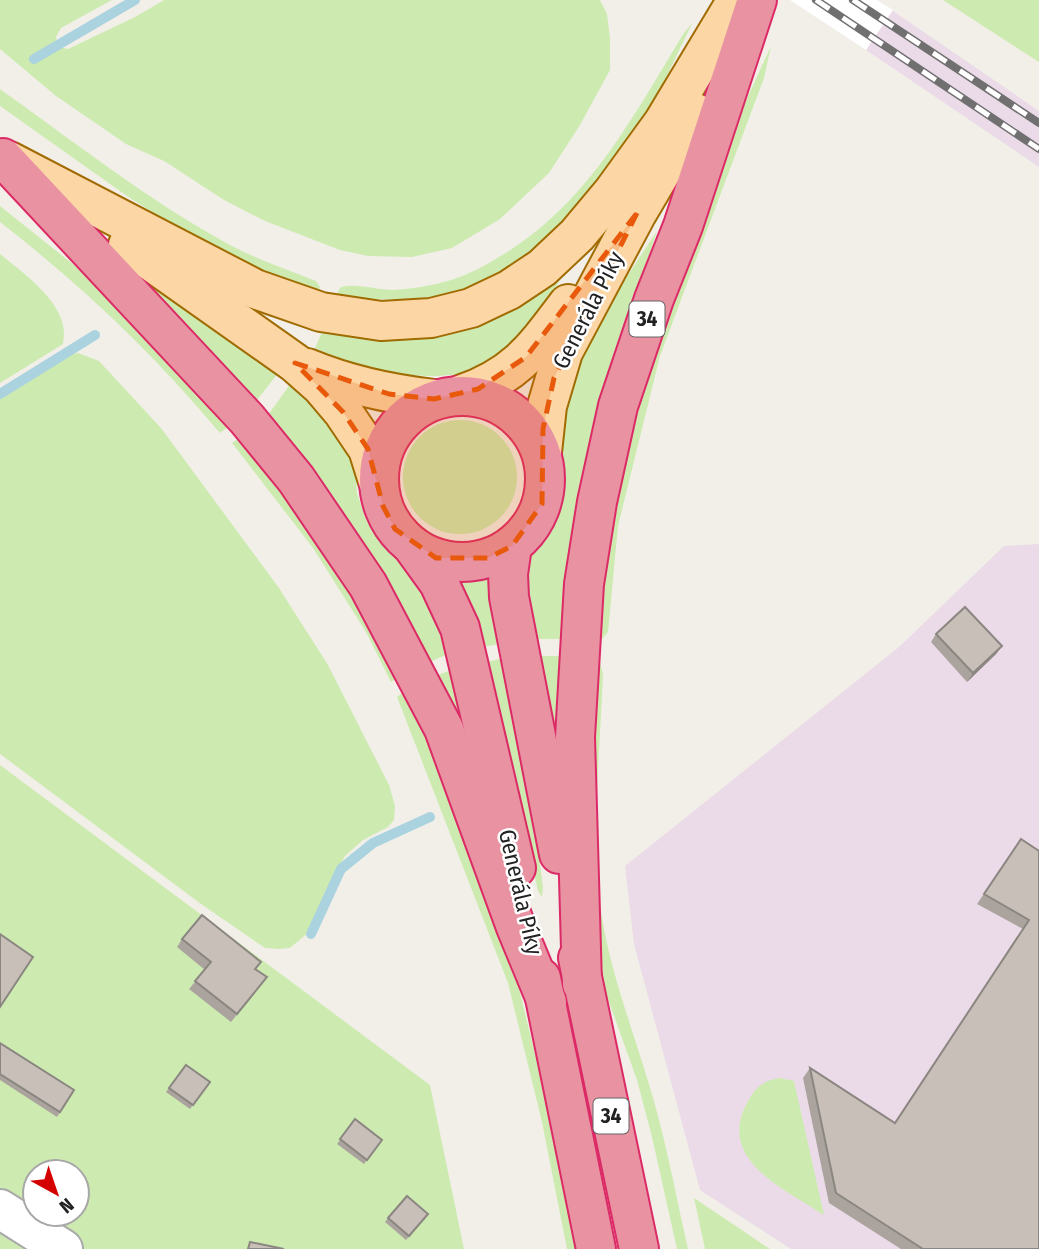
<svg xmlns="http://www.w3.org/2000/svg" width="1039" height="1249" font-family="'Fira Sans Condensed',sans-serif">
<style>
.industrial{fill:#ebdbe8}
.grass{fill:#cdebb0;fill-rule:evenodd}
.pier{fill:#fff}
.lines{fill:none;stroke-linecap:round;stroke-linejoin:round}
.stream{stroke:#aad3df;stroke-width:10}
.minor-casing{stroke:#a9a9a9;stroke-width:42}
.major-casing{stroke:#a06b00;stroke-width:42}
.highway-casing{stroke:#dc2a67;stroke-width:42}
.minor{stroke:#fff;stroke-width:38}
.major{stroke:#fcd6a4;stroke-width:38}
.highway{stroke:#e892a2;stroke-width:38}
.rail-casing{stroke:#707070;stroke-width:8}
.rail{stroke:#fff;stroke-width:5;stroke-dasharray:16;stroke-linecap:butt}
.wall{fill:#aba49e}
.shaded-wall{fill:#8b8681}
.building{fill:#c7bfb8;stroke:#8b8681;stroke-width:2}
.marked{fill:#e8590c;fill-opacity:0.2;stroke:#e8590c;stroke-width:5;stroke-dasharray:14 9;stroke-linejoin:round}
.labels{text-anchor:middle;stroke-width:5;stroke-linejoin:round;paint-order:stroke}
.shield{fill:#fff;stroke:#646464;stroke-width:2}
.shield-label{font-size:21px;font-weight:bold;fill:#222}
.street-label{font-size:23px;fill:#222;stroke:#fff}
</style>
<rect width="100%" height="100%" fill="#f2efe9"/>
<!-- industrial -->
<g class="industrial">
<path d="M877 0 1039 111V167L866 50Z"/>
<path d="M1039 544V1249H791L700 1190 634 944 625 866 899 647 1004 546Z"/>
</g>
<!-- grass -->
<g class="grass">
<path d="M0 0H112L61 28 56 37 59 47 68 49 135 17 164 0H600L607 14 610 38V70L580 125 549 173 500 219 452 248 412 257 368 256 340 250 265 221 224 200 164 161 126 144 56 96 0 49Z"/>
<path d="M943 0H1039V62Z"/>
<path d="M693 22C670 67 650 118 620 159 609 174 594 188 581 202 569 215 558 230 545 242 487 297 412 307 336 295L341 287C359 283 375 290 394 290 407 289 423 287 436 284 461 279 483 267 504 254 590 201 633 116 684 33Z"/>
<path d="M771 46 764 78 660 356 618 526 608 632 602 639 593 641 600 581 639 391 709 194 745 103Z"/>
<path d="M0 89C76 143 150 202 232 246 259 260 288 270 316 281L320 287 318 295 298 290 185 233 127 196 0 106Z"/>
<path d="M0 206 74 265 138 326 231 425 220 433C154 354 81 285 0 222Z"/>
<path d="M657 231 609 379 564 596 561 639H536L525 584 526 567 531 553 553 515 560 490 558 438 562 408 594 326Z"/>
<path d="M0 254C26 275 72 307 63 344L0 383Z"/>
<path d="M568 267C554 291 539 312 521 333 516 339 511 348 504 353 455 395 367 371 315 348L323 330Z"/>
<path d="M155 289 279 372 257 400 158 297Z"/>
<path d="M78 353 99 361 161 428 279 588 328 665 389 785 395 806 394 820 388 827 363 840 345 856 332 880 315 927 290 948 279 949 265 948 201 904 0 754V393L60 357Z"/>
<path d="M291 383 316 406 355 463 357 493 365 517 375 534 400 557 422 585 450 653 430 662 268 415Z"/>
<circle cx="460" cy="477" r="57"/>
<path d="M240 437 322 543 399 677 391 682 366 632 313 548 232 443Z"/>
<path d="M491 572 500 644 482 647 466 594 456 578Z"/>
<path d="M538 656H561L554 735Z"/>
<path d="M592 657 600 663 603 674C600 757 589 848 604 929 614 981 632 1028 647 1078 665 1134 675 1192 688 1249H677L652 1137 637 1080 603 985 597 946Z"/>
<path d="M504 658 535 828 543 887 542 897 538 891 487 662Z"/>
<path d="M451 670 463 731 436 676Z"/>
<path d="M405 691 437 761 516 976 553 1128 577 1249H567L542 1122 508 983 397 697Z"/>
<path d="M0 765 430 1085 464 1249H0ZM35 1172H77V1214H35Z"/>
<path d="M780 1078 794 1081 824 1215C785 1189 716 1160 747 1103 755 1088 763 1080 780 1078Z"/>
<path d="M694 1198 770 1249H705Z"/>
</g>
<!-- pier -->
<path class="pier" d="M790 0H877L893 10 866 50Z"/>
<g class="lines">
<!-- stream -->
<g class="stream">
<path d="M34 59 135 0"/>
<path d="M0 394 95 335"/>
<path d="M311 934 341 869 373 843 430 817"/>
</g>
<!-- minor casing -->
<g class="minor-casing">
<path id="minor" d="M0 1209 63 1249"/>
</g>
<!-- major casing -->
<g class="major-casing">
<g id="major">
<path d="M9 161 255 289 321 312 381 321 431 318 471 308 509 290 542 268 577 235 613 192 663 123 737 0"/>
<path d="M128 245 295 363 321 386 343 412 368 449 378 481"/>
<path d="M307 368C348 385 389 394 434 399"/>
<path d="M460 395C516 376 534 349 568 304"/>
<path d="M542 452 547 406 563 352 637 213 696 113"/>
</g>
</g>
<!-- highway casing -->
<g class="highway-casing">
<g id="highway">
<path d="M3 158 247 419 296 479 368 585 444 729 516 927 547 1002"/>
<circle cx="462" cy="479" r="83"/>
<path d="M512 546 508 574 509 597 559 854"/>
<path d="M413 547 439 583 460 628 516 868"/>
<path d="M578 958 639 1249"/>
<path d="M541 978 596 1249"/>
<path d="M582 984 575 737 584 584 597 502 618 406 654 299 683 226 757 0"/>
</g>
</g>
<!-- minor -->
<use href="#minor" class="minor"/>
<!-- major -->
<use href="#major" class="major"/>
<!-- highway -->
<use href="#highway" class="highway"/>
<!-- rail casing -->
<g class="rail-casing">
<g id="rail">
<path d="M816 0 1039 149"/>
<path d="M853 0 1039 123"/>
</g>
</g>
<!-- rail -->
<use href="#rail" class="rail"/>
</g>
<!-- wall -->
<g class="wall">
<path d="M936 634 1002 646 996 654 967 682 931 642Z"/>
<path d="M1021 839 1039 851V1249H901L829 1203 803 1078 810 1068 895 1123 1023 929 977 904Z"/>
<path d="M182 939 261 962 256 969 267 977 231 1022 189 989 205 970 177 947Z"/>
<path d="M0 1043 74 1090 57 1117 0 1080Z"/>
<path d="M186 1065 210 1082 190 1109 166 1092Z"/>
<path d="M355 1119 382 1140 364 1164 337 1144Z"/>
<path d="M428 1214 406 1240 385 1222 388 1218Z"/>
</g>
<!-- shaded-wall -->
<path class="shaded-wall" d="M1002 646 996 654 967 682 973 673Z"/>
<!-- building -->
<g class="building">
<path d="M965 607 1002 646 973 673 936 634Z"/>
<path d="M1021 839 1039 851V1249H923L836 1193 810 1068 895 1123 1029 920 984 894Z"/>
<path d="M202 915 261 962 255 969 267 977 237 1014 195 981 211 962 182 939Z"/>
<path d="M0 934 33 957 0 1007Z"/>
<path d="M0 1043 74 1090 60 1112 0 1074Z"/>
<path d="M186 1065 210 1082 193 1105 169 1088Z"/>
<path d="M355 1119 382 1140 367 1160 340 1139Z"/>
<path d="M407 1196 428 1214 409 1236 388 1218Z"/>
<path d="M250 1242 284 1249H248Z"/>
</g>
<!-- marked area -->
<path class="marked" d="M637 213 554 378 543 429 542 504 512 546 488 558H436L395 529 383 506 368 449 343 412 295 363 389 394 434 399 478 389 526 357Z"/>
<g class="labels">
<!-- shield labels -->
<g class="shield">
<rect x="629.5" y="301.5" width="35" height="35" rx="5"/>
<rect x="593.5" y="1098.5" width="35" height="35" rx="5"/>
</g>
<g class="shield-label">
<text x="647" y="326">34</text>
<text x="611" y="1123">34</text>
</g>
<!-- street labels -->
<g class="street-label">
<text transform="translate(588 310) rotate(-63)" y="8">Generála Píky</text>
<text transform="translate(521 892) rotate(77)" y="8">Generála Píky</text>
</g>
</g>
<!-- north arrow -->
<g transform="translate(56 1193) rotate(140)"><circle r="33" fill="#ffffff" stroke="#a7a7a7" stroke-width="2"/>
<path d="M0-5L12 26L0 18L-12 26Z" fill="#d40000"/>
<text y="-10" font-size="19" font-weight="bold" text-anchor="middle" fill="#222222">N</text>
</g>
</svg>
